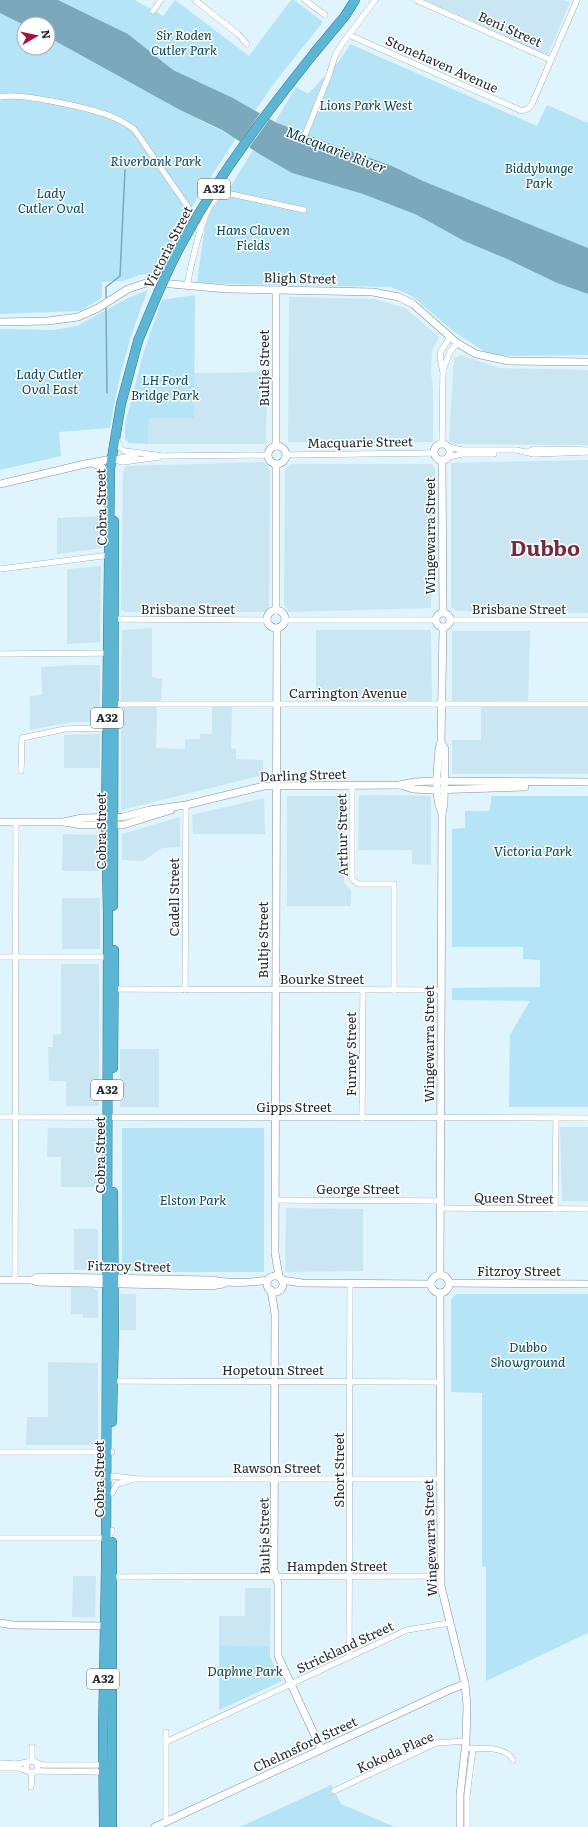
<svg xmlns="http://www.w3.org/2000/svg" width="588" height="1827" font-family="Literata,serif">
<style>
.built{fill:#cae6f2}
.green{fill:#b6e4f7}
.water{fill:#7ba8ba}
.pier{fill:#dff4fd}
.lines{fill:none;stroke-linecap:round;stroke-linejoin:round}
.stream{stroke:#7ba8ba;stroke-width:1.5}
.minor-casing{stroke:#7e9199;stroke-width:6}
.tertiary-casing{stroke:#7e9199;stroke-width:8}
.trunk-casing{stroke:#2e7992;stroke-width:10}
.minor{stroke:#fff;stroke-width:5.5}
.tertiary{stroke:#fff;stroke-width:7}
.trunk{stroke:#5cb6d3;stroke-width:9}
.trunk-bridge-casing{stroke:#2e7992;stroke-width:10;stroke-linecap:butt}
.trunk-bridge{stroke:#5cb6d3;stroke-width:9}
.labels{text-anchor:middle;stroke-width:3;stroke-linejoin:round;paint-order:stroke}
.shield{fill:#fff;stroke:#656b6d;stroke-width:1}
.shield-label{font-size:12px;font-weight:bold;fill:#232b2e}
.street-label{font-size:13px;fill:#232b2e;stroke:#fff}
.park-label{font-size:13px;font-style:italic;fill:#004457;stroke:#fff}
.water-label{font-size:14px;font-style:italic;fill:#06313f;stroke:#fff}
.town-label{font-size:21px;font-weight:bold;fill:#742d3b;stroke:#fff}
</style>
<rect width="100%" height="100%" fill="#dff4fd"/>
<!-- built -->
<g class="built">
<path d="M424 0H564L570 2 548 55Z"/>
<path d="M289 297 375 299 405 308 439 337 432 351 431 372 433 390V442H288Z"/>
<path d="M461 355 499 368 588 370V445L454 444 449 441 454 358Z"/>
<path d="M267 372 266 444H148L149 418H194V373Z"/>
<path d="M588 460V613L457 611 451 607V463Z"/>
<path d="M265 462 270 470 269 608 266 612H125L121 609 123 470 127 466Z"/>
<path d="M292 464H432L435 469 431 608 289 612 284 605 285 469Z"/>
<path d="M102 516V548L57 554V518Z"/>
<path d="M101 566 100 642 67 644V569Z"/>
<path d="M152 628V677L162 679 161 702 121 701 122 630Z"/>
<path d="M316 630H431L432 702 316 701Z"/>
<path d="M452 631H530L528 701 452 702Z"/>
<path d="M75 665H100V722H71L30 730V696L42 695 41 667Z"/>
<path d="M121 706 157 707 156 748 185 749V739H200V734H212V707H232L231 748 236 749V759L263 760V775L121 810Z"/>
<path d="M481 706H588V774H452V740H481Z"/>
<path d="M100 734V768H64V735Z"/>
<path d="M359 795 431 796V865L412 864V850H358Z"/>
<path d="M287 796H344V883L351 890V906H287Z"/>
<path d="M264 798 265 834H193L192 815Z"/>
<path d="M180 817V847L162 848 143 861 122 860V834Z"/>
<path d="M63 834 99 835 100 871H62Z"/>
<rect x="62" y="898" width="38" height="51"/>
<path d="M61 964H99V1106H66V1081H49L48 1047H53V1035L61 1034Z"/>
<rect x="120" y="1049" width="39" height="58"/>
<path d="M560 1127H588V1201H562Z"/>
<path d="M48 1128H99L97 1187H61V1157H47Z"/>
<path d="M286 1208 363 1209V1271L285 1272Z"/>
<path d="M74 1229H98V1269L93 1270H74Z"/>
<path d="M71 1286 93 1288 98 1292V1318H83V1314H71Z"/>
<rect x="120" y="1294" width="16" height="36"/>
<path d="M48 1362 98 1363V1445H26L27 1417H48Z"/>
<path d="M73 1576H96L95 1617H72Z"/>
<path d="M245 1588H271L270 1646 219 1645V1616H245Z"/>
</g>
<!-- green -->
<g class="green">
<path d="M58 0H135L163 16 175 0 249 56 291 0H294L323 22 275 82 255 111 233 98 173 70 128 34Z"/>
<path d="M0 13 24 25V48H48V37L180 110 236 138 188 213 156 273 139 275 123 281 102 282V298L80 311 0 314Z"/>
<path d="M350 44 537 126 547 105 588 123V248L423 181 392 166 331 144 275 122 296 87 308 94 340 60Z"/>
<path d="M253 150 292 173 363 194 417 215 464 241 507 259 557 283 588 294V355L513 356 487 353 453 331 412 296 391 287 226 284 197 282 205 226 212 208 231 186Z"/>
<path d="M148 290C129 336 118 379 110 428L59 432 61 456 0 470V329L53 330 77 326 128 298Z"/>
<path d="M195 295 194 418H149L148 444 129 443 125 439V424L144 351 162 300Z"/>
<path d="M491 796H588V1107H509L510 1035 530 1001 452 1000V988L540 987V960L523 959V947H452V829L465 828V811H489L491 803Z"/>
<path d="M122 1128H264V1272H144L130 1271 124 1269 122 1263Z"/>
<path d="M457 1294H588V1633L486 1681V1567L482 1566V1393L451 1392V1299Z"/>
<path d="M219 1645 270 1646V1657L282 1681 219 1710Z"/>
<path d="M331 1785 341 1804 395 1827H240Z"/>
</g>
<!-- water -->
<path class="water" d="M0 0H58L128 34 173 70 233 98 275 122 331 144 392 166 423 181 588 248V294L557 283 507 259 464 241 417 215 363 194 292 173 261 155 222 130 180 110 48 37V24L24 25 0 13Z"/>
<!-- pier -->
<path class="pier" d="M261 112 271 117 248 149 239 143Z"/>
<g class="lines">
<!-- stream -->
<g class="stream">
<path d="M106 298V287L120 276 125 170"/>
<path d="M106 308 107 393"/>
</g>
<!-- minor casing -->
<g class="minor-casing">
<g id="minor">
<path d="M195 0 238 34 247 44"/>
<path d="M305 0 325 15"/>
<path d="M416 0 551 60"/>
<path d="M153 11 161 0"/>
<path d="M349 35 522 111 529 108 532 104 577 0"/>
<path d="M0 97C19 92 96 109 115 118 122 121 128 125 134 129L190 210 200 233"/>
<path d="M305 135 329 75 335 56 342 44 375 0"/>
<path d="M187 285C191 267 202 209 216 198 221 195 226 195 231 194L304 210"/>
<path d="M443 370 450 352 457 343"/>
<path d="M117 440 120 448 125 451 163 456 268 455"/>
<path d="M442 444 443 372 440 358 441 351 450 337"/>
<path d="M448 447 462 450H516L534 454 588 452"/>
<path d="M528 452 534 449 588 450"/>
<path d="M286 455 434 453"/>
<path d="M448 457 462 454H494"/>
<path d="M112 459 123 462 159 457"/>
<path d="M115 459 136 455"/>
<path d="M0 569 110 555"/>
<path d="M112 619 267 620"/>
<path d="M285 620H435"/>
<path d="M450 620H588"/>
<path d="M0 654 109 653"/>
<path d="M112 704H588"/>
<path d="M21 771 22 738 65 729 109 728"/>
<path d="M352 785V879L358 884H394V990"/>
<path d="M0 957H110"/>
<path d="M111 989 441 990"/>
<path d="M185 990 186 805"/>
<path d="M0 1117 588 1118"/>
<path d="M362 1118 363 990"/>
<path d="M275 1200 441 1201"/>
<path d="M441 1208 588 1209"/>
<path d="M555 1209 556 1118"/>
<path d="M15 1280 16 822"/>
<path d="M110 1381 440 1382"/>
<path d="M0 1452H112"/>
<path d="M108 1481 112 1476 138 1479H440"/>
<path d="M112 1493 117 1484 134 1479"/>
<path d="M0 1538H106L109 1536 112 1530"/>
<path d="M113 1577 441 1576"/>
<path d="M349 1657 350 1284"/>
<path d="M166 1732V1821"/>
<path d="M166 1742 407 1630 449 1623"/>
<path d="M465 1748C481 1749 505 1745 513 1760"/>
<path d="M32 1760V1747"/>
<path d="M0 1763 17 1764 28 1762"/>
<path d="M37 1763 43 1765H105"/>
<path d="M0 1768H18L33 1773 38 1770 37 1763 34 1761 28 1762 26 1765 27 1771"/>
<path d="M36 1771 106 1772"/>
<path d="M31 1787 32 1773"/>
<path d="M334 1791 436 1743 466 1741"/>
<path d="M467 1827V1795L473 1749"/>
</g>
</g>
<!-- tertiary casing -->
<g class="tertiary-casing">
<g id="tertiary">
<path d="M276 290V446"/>
<path d="M0 322 48 321 78 317 98 308 128 289 149 282 227 289 373 292 399 297 413 304 457 343 476 354 509 361 588 362"/>
<circle cx="442" cy="452" r="8"/>
<circle cx="277" cy="455" r="9"/>
<path d="M442 460 443 612"/>
<path d="M94 464C103 465 106 471 108 480"/>
<path d="M0 484 85 464 112 459"/>
<path d="M276 610V464"/>
<circle cx="276" cy="619" r="9"/>
<circle cx="443" cy="620" r="7"/>
<path d="M277 628 275 1253 279 1276"/>
<path d="M400 785 413 789 432 790 525 787"/>
<path d="M442 813C433 794 438 769 439 748L441 743 443 627"/>
<path d="M0 822H64L82 825H123L171 810"/>
<path d="M64 822 82 818 123 817 150 810 186 805 264 786 400 785 414 782 432 781 588 782"/>
<path d="M440 1274 442 813 444 804 445 749 441 743"/>
<circle cx="440" cy="1284" r="9"/>
<circle cx="275" cy="1284" r="8"/>
<path d="M0 1280H32L38 1277H47L211 1280C231 1284 248 1283 268 1280"/>
<path d="M32 1280 37 1282 211 1286 223 1284"/>
<path d="M282 1280 302 1283 431 1284"/>
<path d="M450 1283 588 1284"/>
<path d="M271 1290 275 1314 274 1570 278 1584V1656L321 1749"/>
<path d="M440 1293 441 1586 465 1684 467 1706 466 1741 460 1795V1827"/>
<path d="M0 1623 13 1625 104 1626"/>
<path d="M155 1827 449 1690 465 1684"/>
</g>
</g>
<!-- trunk casing -->
<g class="trunk-casing">
<g id="trunk">
<path d="M315 52 345 16 355 0"/>
<path d="M113 906 114 521"/>
<path d="M113 1068 114 950"/>
<path d="M112 1422 114 1331 113 1192"/>
<path d="M112 1542V1827"/>
<path d="M104 1827 103 1733 106 1567 107 1298 108 917 106 818 110 469 121 404 138 341"/>
</g>
</g>
<!-- minor -->
<use href="#minor" class="minor"/>
<!-- tertiary -->
<use href="#tertiary" class="tertiary"/>
<!-- trunk -->
<use href="#trunk" class="trunk"/>
<!-- trunk-bridge casing -->
<g class="trunk-bridge-casing">
<path id="trunk-bridge" d="M138 341C153 305 167 269 186 236 222 170 268 111 315 52"/>
</g>
<!-- trunk-bridge -->
<use href="#trunk-bridge" class="trunk-bridge"/>
</g>
<g class="labels">
<!-- shield labels -->
<g class="shield">
<rect x="198" y="179" width="32" height="20" rx="3"/>
<rect x="91" y="708" width="32" height="20" rx="3"/>
<rect x="91" y="1080" width="32" height="20" rx="3"/>
<rect x="87" y="1669" width="32" height="20" rx="3"/>
</g>
<g class="shield-label">
<text x="214" y="193">A32</text>
<text x="107" y="722">A32</text>
<text x="107" y="1094">A32</text>
<text x="103" y="1683">A32</text>
</g>
<!-- street labels -->
<g class="street-label">
<text transform="translate(510 29) rotate(24)" y="5">Beni Street</text>
<text transform="translate(442 64) rotate(24)" y="5">Stonehaven Avenue</text>
<text transform="translate(168 247) rotate(-63)" y="5">Victoria Street</text>
<text transform="translate(300 278) rotate(1)" y="5">Bligh Street</text>
<text transform="translate(264 368) rotate(-90)" y="5">Bultje Street</text>
<text transform="translate(360 442) rotate(-1)" y="5">Macquarie Street</text>
<text transform="translate(101 507) rotate(-91)" y="5">Cobra Street</text>
<text transform="translate(430 536) rotate(-90)" y="5">Wingewarra Street</text>
<text x="188" y="614">Brisbane Street</text>
<text x="519" y="614">Brisbane Street</text>
<text x="348" y="698">Carrington Avenue</text>
<text transform="translate(303 775) rotate(-2)" y="5">Darling Street</text>
<text transform="translate(101 831) rotate(-90)" y="5">Cobra Street</text>
<text transform="translate(342 835) rotate(-91)" y="5">Arthur Street</text>
<text transform="translate(174 897) rotate(-90)" y="5">Cadell Street</text>
<text transform="translate(263 940) rotate(-90)" y="5">Bultje Street</text>
<text x="322" y="984">Bourke Street</text>
<text transform="translate(429 1044) rotate(-90)" y="5">Wingewarra Street</text>
<text transform="translate(351 1054) rotate(-90)" y="5">Furney Street</text>
<text x="294" y="1112">Gipps Street</text>
<text transform="translate(100 1155) rotate(-90)" y="5">Cobra Street</text>
<text x="358" y="1194">George Street</text>
<text transform="translate(514 1198) rotate(1)" y="5">Queen Street</text>
<text transform="translate(129 1266) rotate(1)" y="5">Fitzroy Street</text>
<text x="519" y="1276">Fitzroy Street</text>
<text x="273" y="1375">Hopetoun Street</text>
<text x="277" y="1473">Rawson Street</text>
<text transform="translate(339 1470) rotate(-90)" y="5">Short Street</text>
<text transform="translate(99 1479) rotate(-90)" y="5">Cobra Street</text>
<text transform="translate(264 1536) rotate(-91)" y="5">Bultje Street</text>
<text transform="translate(430 1538) rotate(-92)" y="5">Wingewarra Street</text>
<text x="337" y="1571">Hampden Street</text>
<text transform="translate(345 1647) rotate(-25)" y="5">Strickland Street</text>
<text transform="translate(305 1744) rotate(-25)" y="5">Chelmsford Street</text>
<text transform="translate(395 1752) rotate(-24)" y="5">Kokoda Place</text>
</g>
<!-- park labels -->
<g class="park-label">
<text x="184" y="40">Sir Roden<tspan x="184" dy="15">Cutler Park</tspan></text>
<text x="366" y="110">Lions Park West</text>
<text x="156" y="166">Riverbank Park</text>
<text x="539" y="173">Biddybunge<tspan x="539" dy="15">Park</tspan></text>
<text x="51" y="198">Lady<tspan x="51" dy="15">Cutler Oval</tspan></text>
<text x="253" y="235">Hans Claven<tspan x="253" dy="15">Fields</tspan></text>
<text x="50" y="379">Lady Cutler<tspan x="50" dy="15">Oval East</tspan></text>
<text x="165" y="385">LH Ford<tspan x="165" dy="15">Bridge Park</tspan></text>
<text x="533" y="856">Victoria Park</text>
<text x="193" y="1205">Elston Park</text>
<text x="528" y="1352">Dubbo<tspan x="528" dy="15">Showground</tspan></text>
<text x="245" y="1676">Daphne Park</text>
</g>
<!-- water labels -->
<g class="water-label">
<text transform="translate(336 150) rotate(21)" y="5">Macquarie River</text>
</g>
<!-- town labels -->
<g class="town-label">
<text x="545" y="556">Dubbo</text>
</g>
</g>
<!-- north arrow -->
<g transform="translate(36 36) rotate(81)"><circle r="19" fill="#ffffff" stroke="#a7aaab"/>
<path d="M0-3L7 15L0 10L-7 15Z" fill="#a81243"/>
<text y="-6" font-size="11" font-weight="bold" text-anchor="middle" fill="#232b2e">N</text>
</g>
</svg>
